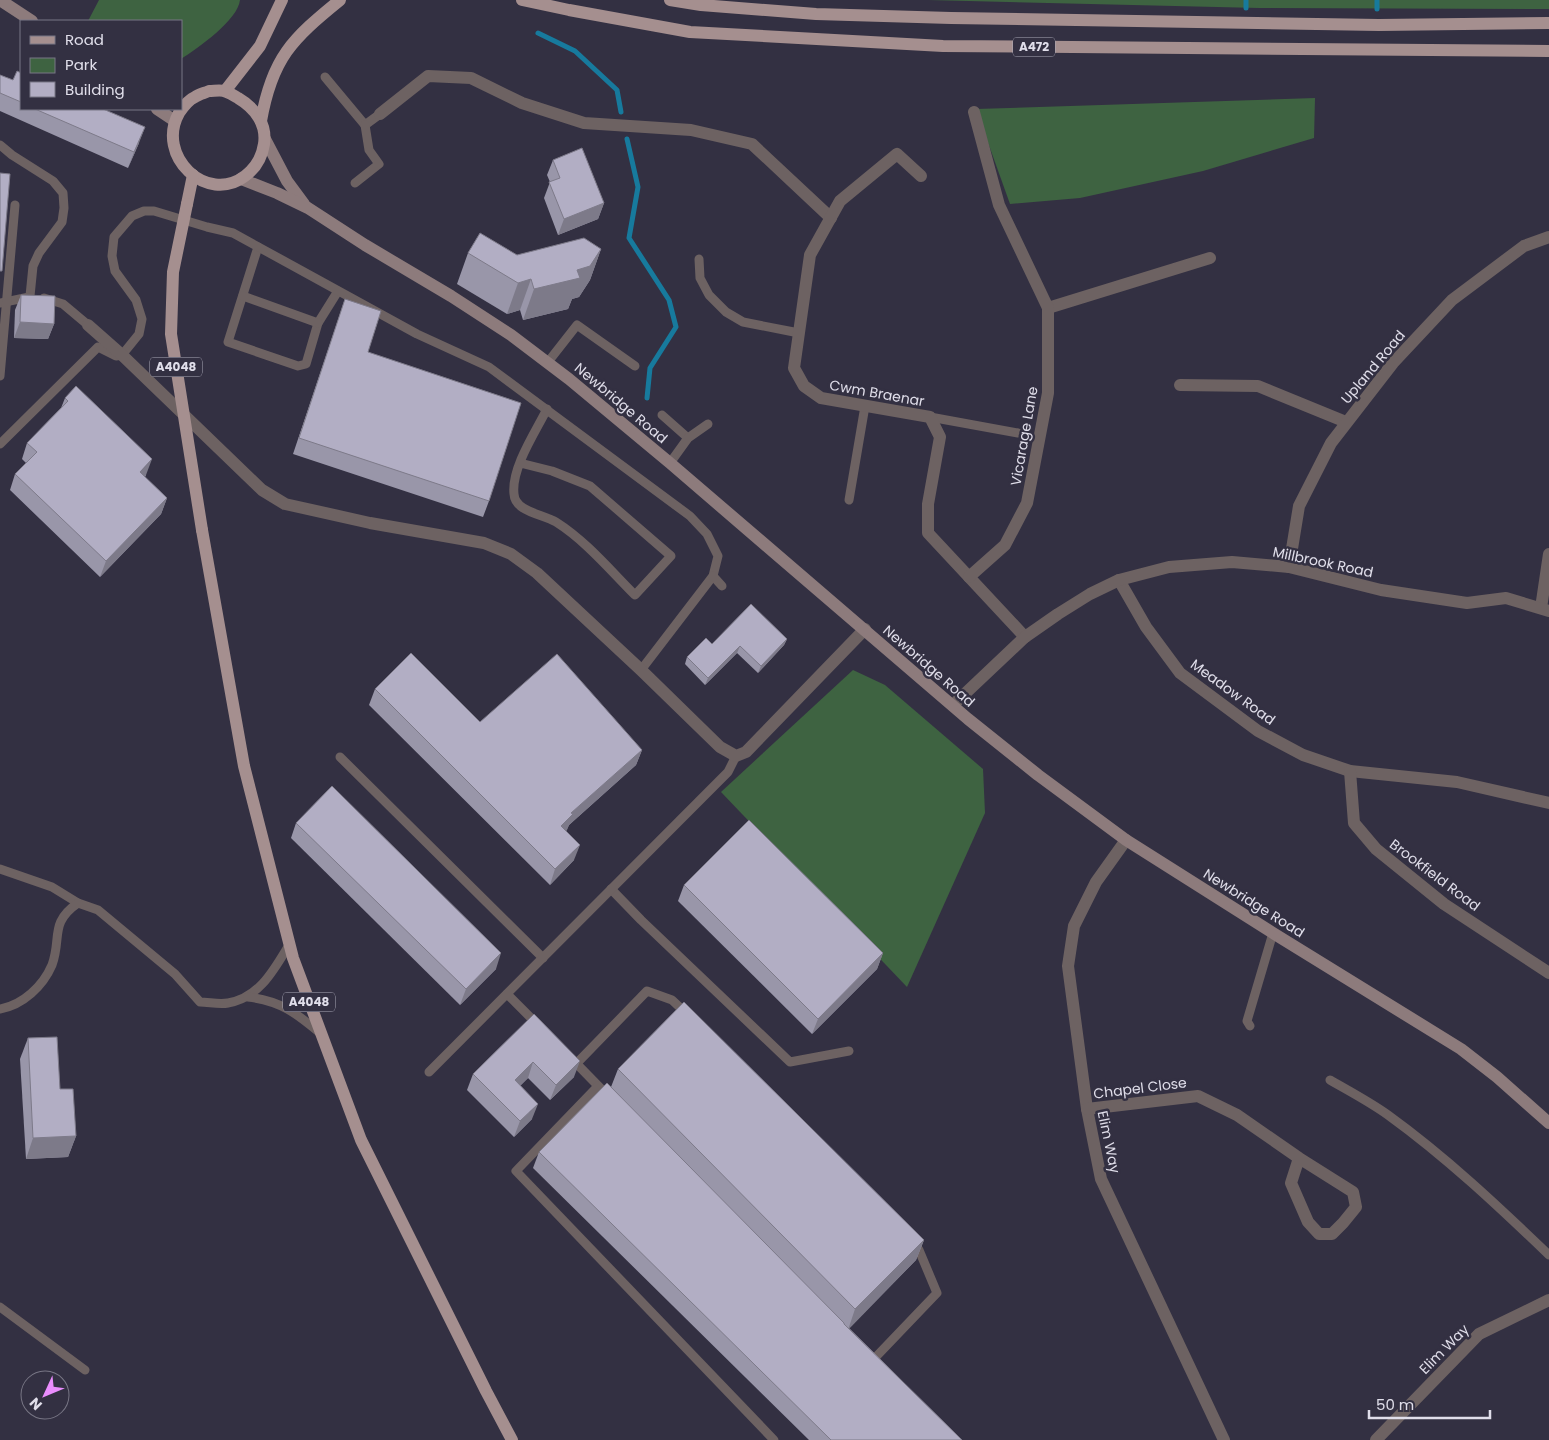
<svg xmlns="http://www.w3.org/2000/svg" width="1549" height="1440" font-family="Poppins,sans-serif">
<style>
.green{fill:#3e6341}
.lines{fill:none;stroke-linecap:round;stroke-linejoin:round}
.stream{stroke:#177a9d;stroke-width:5}
.lane{stroke:#6d6262;stroke-width:9}
.street{stroke:#6d6262;stroke-width:12}
.secondary{stroke:#8d7b7c;stroke-width:12}
.primary{stroke:#a58f8f;stroke-width:12}
.primary-bridge{stroke:#a58f8f;stroke-width:12}
.wall{fill:#9996a9}
.shaded-wall{fill:#7d7a89}
.building{fill:#b2aec4;stroke:#7d7a89}
.labels{text-anchor:middle;stroke-width:5;stroke-linejoin:round;paint-order:stroke}
.shield{fill:#333042;stroke:#acaab8;stroke-width:1}
.shield-label{font-size:12px;font-weight:bold;fill:#e0deea}
.street-label{font-size:14px;fill:#e0deea;stroke:#333042}
</style>
<rect width="100%" height="100%" fill="#333042"/>
<!-- green -->
<g class="green">
<path d="M99 0H240C238 20 198 48 181 59V21H88Z"/>
<path d="M928 0H1549V9L1259 8Z"/>
<path d="M1315 98 1314 138 1203 171 1080 198 1010 204 976 109Z"/>
<path d="M853 670 885 685 983 769 985 813 907 987 721 792Z"/>
</g>
<g class="lines">
<!-- stream -->
<g class="stream">
<path d="M1246 0V8"/>
<path d="M1377 9V0"/>
<path d="M538 33 575 51 617 90 621 112"/>
<path d="M627 139 638 187 629 238 669 300 676 327 650 368 647 398"/>
</g>
<!-- lane -->
<g class="lane">
<path d="M325 77 365 125 380 114"/>
<path d="M0 145 12 155 53 181 63 193 64 208 62 222 39 253 33 266 30 296"/>
<path d="M355 183 379 164 369 150 365 125"/>
<path d="M258 247 228 342 298 366 306 364 318 323 338 291"/>
<path d="M699 259 700 278 709 295 726 312 743 322 799 333"/>
<path d="M243 296 318 323"/>
<path d="M44 298 63 304 88 325"/>
<path d="M0 303 29 297"/>
<path d="M548 362 577 325 635 366"/>
<path d="M0 376 15 205"/>
<path d="M662 415 688 438"/>
<path d="M930 417 1018 433"/>
<path d="M0 444 98 347 116 356 122 355 139 334 142 319 136 300 115 271 112 256 114 237 132 216 144 211H154L207 227 233 233 417 334 489 367 690 516 707 534 718 556 713 576 641 670"/>
<path d="M520 463 552 471 590 486 671 556 635 595C610 570 586 541 556 522 543 514 515 512 514 494 511 468 536 431 547 409"/>
<path d="M670 463 688 438 708 424"/>
<path d="M849 500 865 406"/>
<path d="M713 576 722 586"/>
<path d="M340 757 543 958"/>
<path d="M0 869 52 887 78 903 98 910 175 974 200 1002C209 1002 219 1005 228 1003 259 998 274 970 289 945"/>
<path d="M611 889 641 920 790 1062 849 1051"/>
<path d="M507 994 539 1026"/>
<path d="M248 997C281 1001 296 1013 320 1033"/>
<path d="M0 1009C23 1005 43 986 52 965 62 938 49 923 78 903"/>
<path d="M1250 1026 1247 1021 1273 933"/>
<path d="M571 1058 609 1097"/>
<path d="M576 1064 647 991 672 1000 688 1015"/>
<path d="M429 1072 728 772 736 756"/>
<path d="M1330 1080C1349 1091 1370 1102 1388 1115 1446 1157 1498 1206 1549 1255"/>
<path d="M598 1086 516 1171 774 1440"/>
<path d="M0 1307 85 1370"/>
<path d="M871 1362 937 1293 919 1250 913 1242"/>
</g>
<!-- street -->
<g class="street">
<path d="M380 114 428 76 471 78 522 103 584 123 691 130 752 144 831 218"/>
<path d="M921 176 897 154 840 201 810 255 794 368 804 386 821 398 930 417 940 437 928 504V533L1025 637"/>
<path d="M1048 308 1210 258"/>
<path d="M88 325 122 355 262 490 285 504 370 523 484 543 511 554 537 573 641 670 720 747 736 756 746 752 865 629"/>
<path d="M1180 385 1258 386 1346 422"/>
<path d="M1289 567 1299 506 1331 443 1393 363 1452 300 1524 246 1549 237"/>
<path d="M969 577 1005 545 1027 503 1048 393V308L999 205 974 112"/>
<path d="M1119 580 1146 627 1180 673 1258 731 1303 755 1350 771 1457 782 1549 803"/>
<path d="M1541 608 1549 554"/>
<path d="M953 705 1025 637 1058 614 1090 594 1119 580 1169 567 1232 562 1289 567 1381 590 1467 603 1506 598 1549 611"/>
<path d="M1350 771 1354 823 1376 849 1444 904 1549 973"/>
<path d="M1126 840 1096 882 1074 926 1068 966 1087 1109 1101 1179 1224 1440"/>
<path d="M1087 1109 1198 1096 1237 1115 1299 1158 1353 1192 1356 1207 1343 1223 1332 1234H1319L1308 1222 1291 1183 1299 1158"/>
<path d="M1376 1440 1479 1334 1549 1300"/>
</g>
<!-- secondary -->
<g class="secondary">
<path d="M0 0 32 21"/>
<path d="M157 109 175 121"/>
<path d="M265 139 287 181 304 204"/>
<path d="M241 179 277 193 308 208 365 245 451 296 511 335 569 379 670 463 968 719 1038 775 1126 840 1273 933 1461 1049 1497 1077 1549 1123"/>
</g>
<!-- primary -->
<g class="primary">
<path d="M522 0 569 10 690 32 943 46 1549 51"/>
<path d="M670 0 701 5 816 14 951 18 1379 25 1549 23"/>
<path d="M209 91C214 91 220 90 224 91 229 92 234 96 238 98 255 108 267 124 264 144 262 157 256 168 245 176 207 205 155 156 179 113 183 107 188 100 195 97 199 94 205 93 209 91Z"/>
<path d="M225 91 260 46 282 0"/>
<path d="M261 121C272 58 292 39 340 0"/>
<path d="M187 204 193 175"/>
<path d="M202 530 244 766 293 958 361 1140 486 1391 512 1440"/>
</g>
<!-- primary-bridge -->
<path class="primary-bridge" d="M187 204 173 272 171 334 202 530"/>
</g>
<!-- wall -->
<g class="wall">
<path d="M21 73V109H103L139 143 128 168 0 111V75L13 80Z"/>
<path d="M553 160 604 203 598 219 558 235 544 198 550 182 547 175Z"/>
<path d="M601 249 590 280 579 297 572 299 568 309 523 320 520 310 507 314 457 284 468 253 517 255Z"/>
<path d="M21 295 54 324 48 339 14 338 15 310Z"/>
<path d="M345 299 368 352 489 501 483 517 293 454Z"/>
<path d="M65 398 146 475 145 477 167 498 161 514 100 577 10 490 15 474 26 463 22 459 27 443 61 408Z"/>
<path d="M787 639 784 645 758 673 737 653 705 685 685 664 687 657 712 644Z"/>
<path d="M375 689 480 722 642 750 636 765 569 825 566 831 574 860 550 885 369 705Z"/>
<path d="M296 823 496 969 460 1005 291 838Z"/>
<path d="M684 885 883 953 877 969 812 1034 678 901Z"/>
<path d="M534 1014 574 1077 550 1100 528 1078 520 1086 532 1119 514 1137 467 1090 473 1074Z"/>
<path d="M28 1038 60 1089 76 1136 68 1157 26 1159 20 1059Z"/>
<path d="M618 1069 924 1240 916 1260 849 1328 962 1440H809L533 1168 539 1152 611 1087Z"/>
</g>
<!-- shaded-wall -->
<g class="shaded-wall">
<path d="M145 127 139 143 128 168 134 152Z"/>
<path d="M604 203 598 219 558 235 564 219Z"/>
<path d="M601 249 590 280 579 297 572 299 568 309 523 320 534 289 577 270Z"/>
<path d="M531 279 520 310 507 314 518 283Z"/>
<path d="M20 322 54 324 48 339 14 338Z"/>
<path d="M152 459 146 475 134 488 140 472Z"/>
<path d="M167 498 161 514 100 577 106 561Z"/>
<path d="M787 639 784 645 758 673 761 666Z"/>
<path d="M740 646 737 653 705 685 708 678Z"/>
<path d="M642 750 636 765 569 825 567 830 555 842 561 826 571 813Z"/>
<path d="M580 845 574 860 550 885 555 869Z"/>
<path d="M501 953 496 969 460 1005 466 989Z"/>
<path d="M883 953 877 969 812 1034 818 1019Z"/>
<path d="M580 1061 574 1077 550 1100 556 1085Z"/>
<path d="M533 1062 528 1078 509 1096 515 1080Z"/>
<path d="M538 1104 532 1119 514 1137 520 1121Z"/>
<path d="M76 1136 68 1157 26 1159 33 1138Z"/>
<path d="M924 1240 916 1260 848 1330 855 1309Z"/>
</g>
<!-- building -->
<g class="building">
<path d="M17 71 21 73V102L0 93V75L13 80Z"/>
<path d="M35 109H103L145 127 134 152Z"/>
<path d="M582 148 604 203 564 219 549 182 560 178 553 160Z"/>
<path d="M0 173 10 174 2 271H0Z"/>
<path d="M480 233 517 255 584 238 601 249 590 266 577 270 580 278 534 289 531 279 518 283 468 253Z"/>
<path d="M21 295 55 296 54 324 20 322Z"/>
<path d="M345 299 381 311 368 352 521 403 489 501 299 438Z"/>
<path d="M76 386 152 459 140 472 167 498 106 561 15 474 37 452 27 443 68 401 65 398Z"/>
<path d="M751 604 787 639 761 666 740 646 708 678 687 657 706 638 712 644Z"/>
<path d="M411 653 480 722 557 654 642 750 571 813 573 814 561 826 580 845 555 869 375 689Z"/>
<path d="M332 786 501 953 466 989 296 823Z"/>
<path d="M749 820 883 953 818 1019 684 885Z"/>
<path d="M684 1002 924 1240 855 1309 618 1069Z"/>
<path d="M534 1014 580 1061 556 1085 533 1062 515 1080 538 1104 520 1121 473 1074Z"/>
<path d="M57 1037 60 1089H73L76 1136 33 1138 28 1038Z"/>
<path d="M607 1083 844 1323V1324L962 1440H831L539 1152Z"/>
</g>
<g class="labels">
<!-- shield labels -->
<g class="shield">
<rect x="1013" y="37.5" width="42" height="19" rx="4"/>
<rect x="150" y="357.5" width="52" height="19" rx="4"/>
<rect x="283" y="992.5" width="52" height="19" rx="4"/>
</g>
<g class="shield-label">
<text x="1034" y="51">A472</text>
<text x="176" y="371">A4048</text>
<text x="309" y="1006">A4048</text>
</g>
<!-- street labels -->
<g class="street-label">
<text transform="translate(1373 367) rotate(-50)" y="5">Upland Road</text>
<text transform="translate(877 393) rotate(10)" y="5">Cwm Braenar</text>
<text transform="translate(621 403) rotate(40)" y="5">Newbridge Road</text>
<text transform="translate(1024 436) rotate(-80)" y="5">Vicarage Lane</text>
<text transform="translate(1323 562) rotate(12)" y="5">Millbrook Road</text>
<text transform="translate(929 666) rotate(41)" y="5">Newbridge Road</text>
<text transform="translate(1233 692) rotate(36)" y="5">Meadow Road</text>
<text transform="translate(1435 875) rotate(37)" y="5">Brookfield Road</text>
<text transform="translate(1254 903) rotate(32)" y="5">Newbridge Road</text>
<text transform="translate(1140 1088) rotate(-7)" y="5">Chapel Close</text>
<text transform="translate(1109 1142) rotate(78)" y="5">Elim Way</text>
<text transform="translate(1444 1349) rotate(-45)" y="5">Elim Way</text>
</g>
</g>
<!-- legend -->
<rect x="20" y="20" width="162" height="90" fill="#333042" stroke="#787685"/>
<rect x="30" y="36" width="25" height="8" fill="#a58f8f" stroke="#787685"/>
<text x="65" y="45" font-size="15" fill="#e0deea">Road</text>
<rect x="30" y="58" width="25" height="15" fill="#3e6341" stroke="#787685"/>
<text x="65" y="70" font-size="15" fill="#e0deea">Park</text>
<rect x="30" y="82" width="25" height="15" fill="#b2aec4" stroke="#787685"/>
<text x="65" y="95" font-size="15" fill="#e0deea">Building</text>
<!-- north arrow -->
<g transform="translate(45 1395) rotate(226)"><circle r="24" fill="#333042" stroke="#787685"/>
<path d="M0-4L9 19L0 12L-9 19Z" fill="#ea8dfd"/>
<text y="-8" font-size="14" font-weight="bold" text-anchor="middle" fill="#e0deea">N</text>
</g>
<!-- scale -->
<path d="M1369 1410v8h121v-8" fill="none" stroke="#e0deea" stroke-width="2.5"/>
<text x="1376" y="1410" font-size="15" fill="#e0deea" stroke="#333042" stroke-width="4" paint-order="stroke">50 m</text>
</svg>
